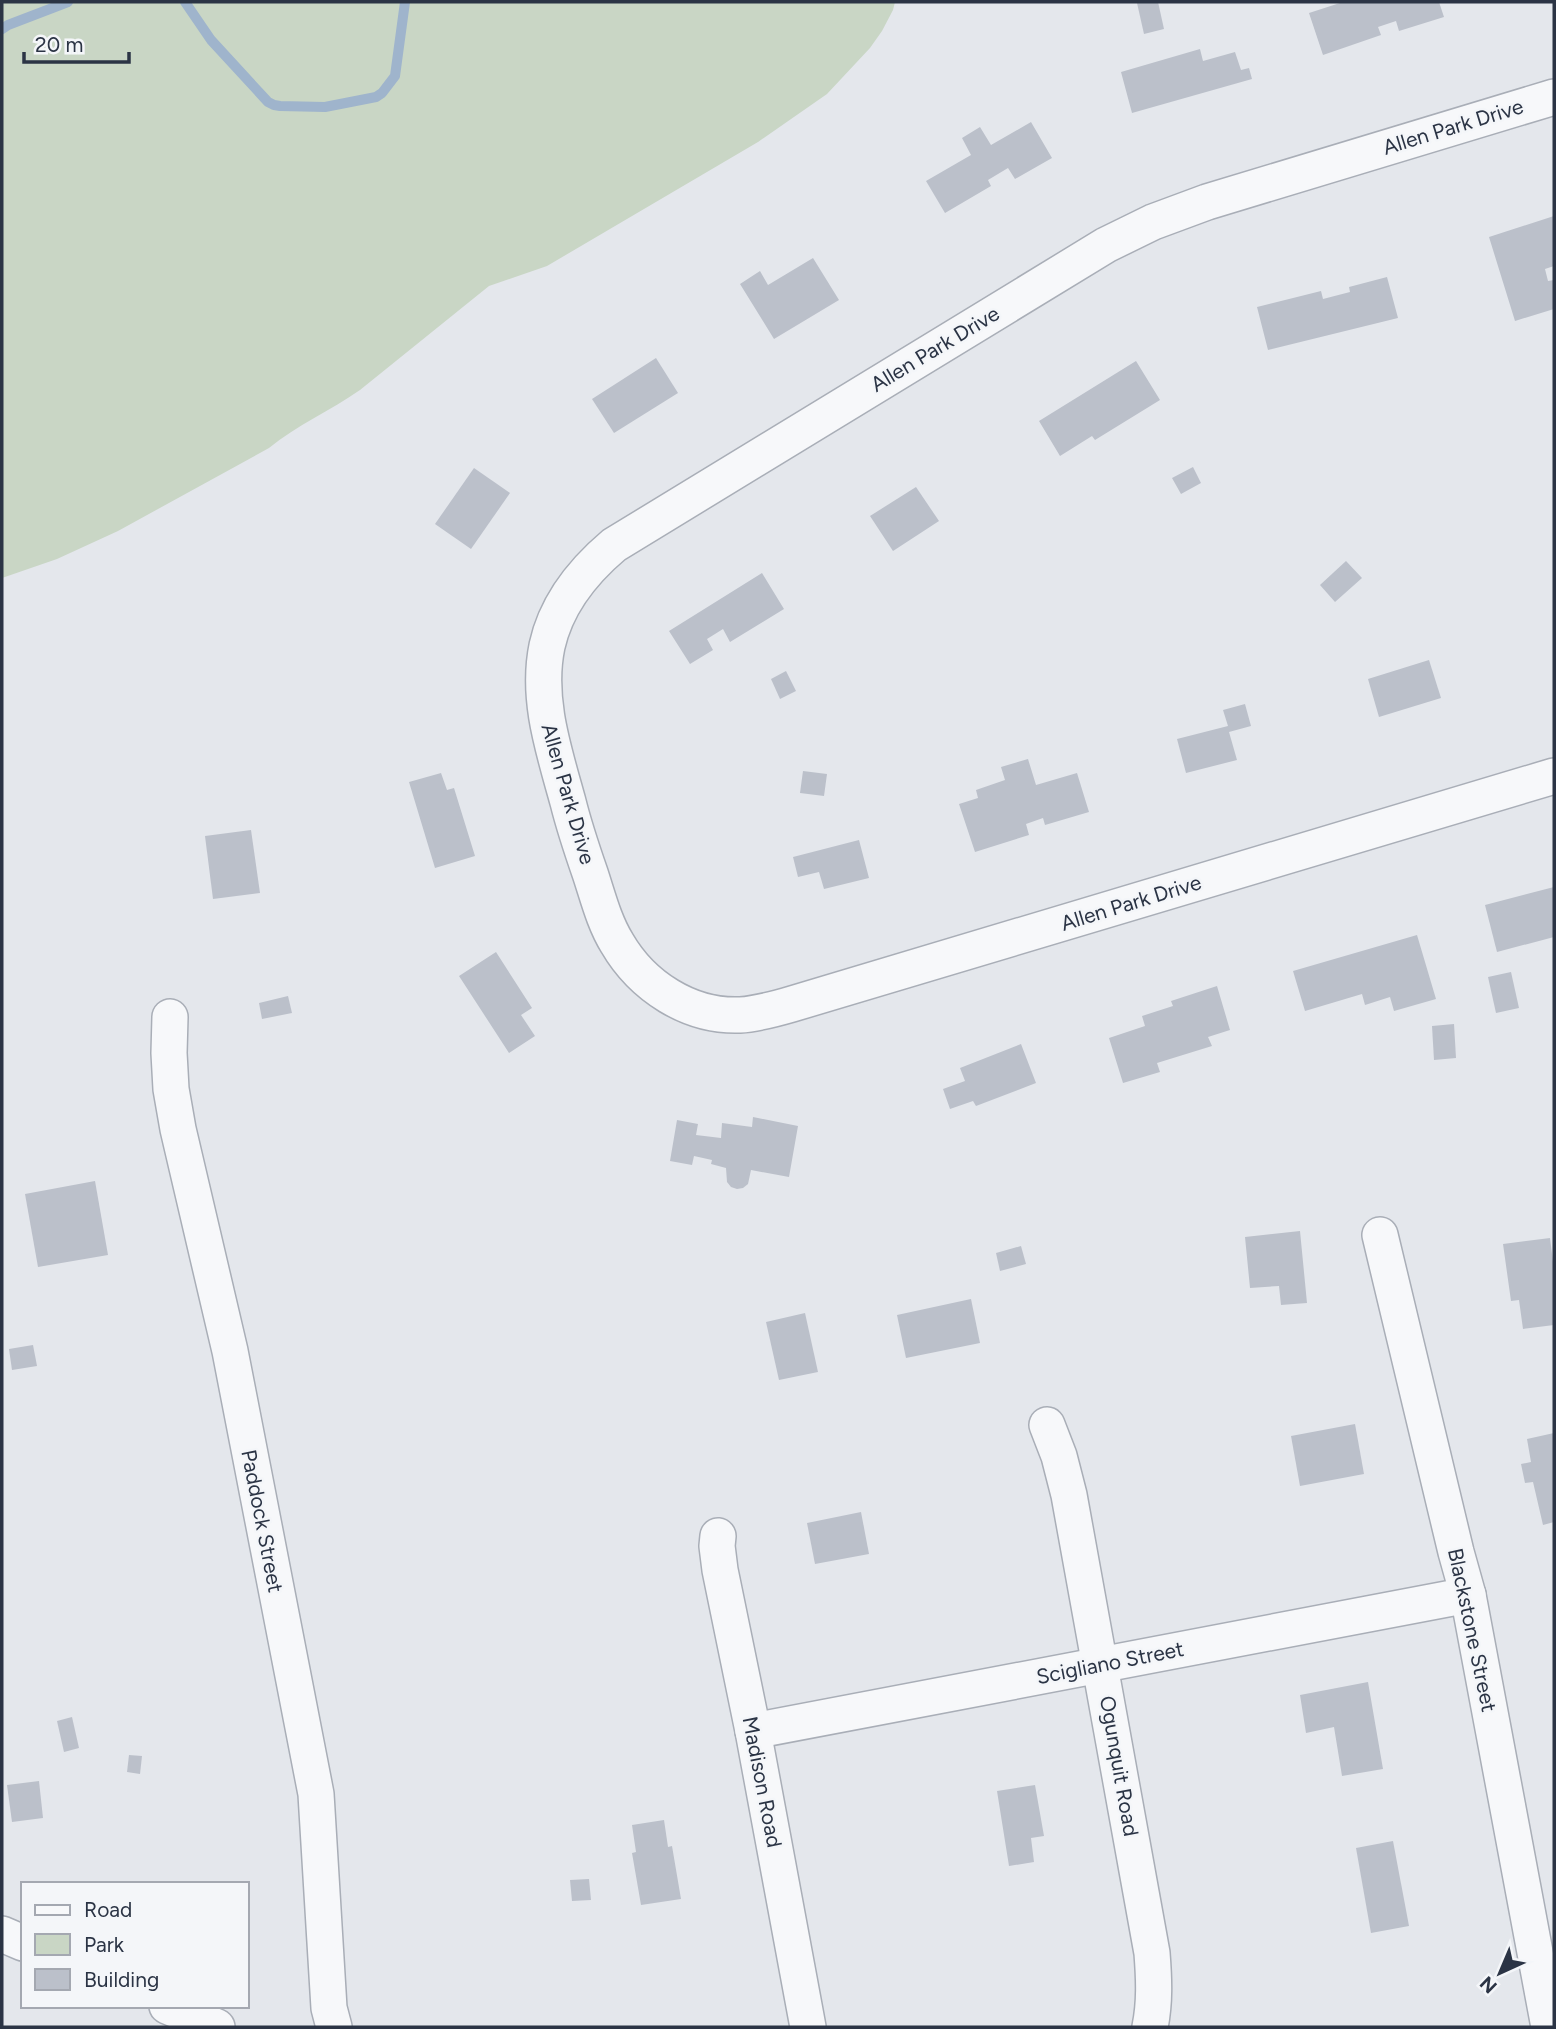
<svg xmlns="http://www.w3.org/2000/svg" width="1556" height="2029" font-family="Figtree,sans-serif">
<style>
.green{fill:#c9d6c5}
.lines{fill:none;stroke-linecap:round;stroke-linejoin:round}
.stream{stroke:#9fb4cc;stroke-width:10}
.building{fill:#bbc0ca}
.street-casing{stroke:#a9aeb7;stroke-width:38}
.street{stroke:#f7f8fa;stroke-width:35}
.labels{text-anchor:middle;stroke-width:5;stroke-linejoin:round;paint-order:stroke}
.street-label{font-size:21px;fill:#2b3445;stroke:#f4f6f9}
</style>
<rect width="100%" height="100%" fill="#e4e7ec"/>
<!-- green -->
<path class="green" d="M2 2H895L893 10 882 31 870 48 827 94 758 142 547 266 489 286 360 390C330 411 297 425 269 448L118 531 57 559 2 578Z"/>
<g class="lines">
<!-- stream -->
<g class="stream">
<path d="M185 2 211 40 268 102 274 105 280 106 325 107 376 97 382 93 395 76 405 2"/>
<path d="M2 29 8 25 68 2"/>
</g>
</g>
<!-- building -->
<g class="building">
<path d="M1143 2H1158L1164 29 1144 34 1137 3Z"/>
<path d="M1343 2H1375L1376 3 1439 2 1444 17 1399 31 1396 21 1378 27 1381 35 1323 55 1309 13Z"/>
<path d="M1200 49 1203 61 1235 52 1241 70 1249 68 1252 79 1132 113 1121 72Z"/>
<path d="M1031 122 1052 158 1015 179 1008 168 988 180 991 186 945 213 926 181 971 155 962 138 980 127 991 145Z"/>
<path d="M1554 216V266L1545 269 1548 281 1554 280V309L1515 321 1489 237Z"/>
<path d="M813 258 839 300 774 339 740 284 760 271 768 285Z"/>
<path d="M1387 277 1398 318 1268 350 1257 307 1321 291 1323 299 1350 292 1349 287Z"/>
<path d="M656 358 678 393 614 433 592 399Z"/>
<path d="M1136 361 1160 400 1095 440 1092 436 1060 456 1039 421Z"/>
<path d="M1193 467 1201 483 1181 494 1172 478Z"/>
<path d="M474 468 510 493 471 549 435 524Z"/>
<path d="M916 487 939 521 893 551 870 516Z"/>
<path d="M1346 561 1362 578 1335 602 1320 585Z"/>
<path d="M762 573 784 609 730 642 723 629 707 639 713 650 690 664 669 631Z"/>
<path d="M1429 660 1441 698 1379 717 1368 679Z"/>
<path d="M786 671 796 691 780 699 771 679Z"/>
<path d="M1245 704 1251 726 1229 732 1237 760 1186 773 1177 739 1228 726 1223 710Z"/>
<path d="M1028 759 1036 785 1077 773 1089 812 1045 825 1043 818 1026 824 1029 835 975 852 959 804 978 798 976 790 1005 780 1001 767Z"/>
<path d="M803 771 827 774 824 796 800 793Z"/>
<path d="M441 773 447 790 454 788 475 856 435 868 409 782Z"/>
<path d="M251 830 260 893 213 899 205 836Z"/>
<path d="M859 840 869 878 824 889 819 872 798 877 793 857Z"/>
<path d="M1554 887V937L1497 952 1485 905Z"/>
<path d="M1417 935 1436 999 1394 1011 1390 997 1365 1005 1362 994 1305 1011 1293 971Z"/>
<path d="M496 952 532 1008 521 1015 535 1036 509 1053 459 976Z"/>
<path d="M1511 972 1519 1008 1496 1013 1488 977Z"/>
<path d="M1217 986 1230 1030 1208 1037 1212 1046 1157 1063 1160 1072 1123 1083 1109 1038 1145 1026 1142 1016 1173 1006 1171 1001Z"/>
<path d="M288 996 292 1013 262 1019 259 1003Z"/>
<path d="M1454 1024 1456 1058 1434 1060 1432 1026Z"/>
<path d="M1021 1044 1036 1083 976 1106 973 1101 950 1109 943 1089 965 1081 960 1068Z"/>
<path d="M753 1117 798 1126 789 1177 751 1170 748 1184 743 1188 737 1189 731 1187 727 1182 726 1168 711 1164 712 1160 694 1156 692 1165 670 1161 677 1120 698 1124 696 1135 721 1138 722 1123 752 1127Z"/>
<path d="M95 1181 108 1255 38 1267 25 1194Z"/>
<path d="M1300 1231 1307 1303 1281 1305 1279 1286 1250 1288 1245 1237Z"/>
<path d="M1550 1238 1554 1270V1325L1523 1329 1519 1300 1511 1301 1503 1244Z"/>
<path d="M1021 1246 1026 1264 1000 1271 996 1253Z"/>
<path d="M971 1299 980 1343 906 1358 897 1315Z"/>
<path d="M805 1313 818 1372 779 1380 766 1322Z"/>
<path d="M33 1345 37 1366 12 1370 9 1349Z"/>
<path d="M1355 1424 1364 1474 1300 1486 1291 1436Z"/>
<path d="M1554 1433V1522L1543 1525 1533 1482 1525 1483 1521 1464 1531 1462 1527 1439Z"/>
<path d="M861 1512 869 1554 815 1564 807 1523Z"/>
<path d="M1368 1682 1383 1769 1342 1776 1334 1727 1306 1733 1300 1695Z"/>
<path d="M72 1717 79 1748 64 1752 57 1721Z"/>
<path d="M129 1755 142 1756 140 1774 127 1772Z"/>
<path d="M39 1781 43 1818 12 1822 7 1785Z"/>
<path d="M1035 1785 1044 1836 1031 1838 1034 1862 1009 1866 997 1791Z"/>
<path d="M664 1820 668 1847 672 1846 681 1899 641 1905 632 1853 636 1852 632 1825Z"/>
<path d="M1393 1841 1409 1926 1371 1933 1356 1848Z"/>
<path d="M589 1879 591 1900 572 1901 570 1880Z"/>
</g>
<g class="lines">
<!-- street casing -->
<g class="street-casing">
<g id="street">
<path d="M1554 97 1207 202 1153 222 1106 245 614 545C582 572 556 605 547 646 536 699 554 751 568 802 574 826 582 850 590 873 598 897 604 922 617 943 642 986 689 1017 740 1015 757 1014 775 1009 792 1004L1554 776"/>
<path d="M170 1017 169 1053 171 1089 178 1129 230 1351 316 1794 329 2008 334 2027"/>
<path d="M1380 1235 1456 1552 1468 1595 1549 2027"/>
<path d="M1047 1425 1059 1456 1069 1495 1152 1953C1154 1979 1155 2002 1150 2027"/>
<path d="M718 1536 717 1546 720 1570 753 1731 808 2027"/>
<path d="M753 1731 1468 1595"/>
<path d="M2 1934 23 1943"/>
<path d="M167 2006 217 2027"/>
</g>
</g>
<!-- street -->
<use href="#street" class="street"/>
</g>
<g class="labels">
<!-- street labels -->
<g class="street-label">
<text transform="translate(1453 127) rotate(-17)" y="7">Allen Park Drive</text>
<text transform="translate(935 349) rotate(-31)" y="7">Allen Park Drive</text>
<text transform="translate(568 794) rotate(74)" y="7">Allen Park Drive</text>
<text transform="translate(1131 903) rotate(-17)" y="7">Allen Park Drive</text>
<text transform="translate(262 1521) rotate(79)" y="7">Paddock Street</text>
<text transform="translate(1472 1630) rotate(78)" y="7">Blackstone Street</text>
<text transform="translate(1110 1663) rotate(-11)" y="7">Scigliano Street</text>
<text transform="translate(1119 1766) rotate(80)" y="7">Ogunquit Road</text>
<text transform="translate(762 1782) rotate(79)" y="7">Madison Road</text>
</g>
</g>
<!-- border -->
<rect width="1556" height="2029" fill="none" stroke="#2b3445" stroke-width="7"/>
<!-- legend -->
<rect x="21" y="1882" width="228" height="126" fill="#f4f6f9" stroke="#a4a8b1" stroke-width="2"/>
<rect x="35" y="1905" width="35" height="10" fill="#f7f8fa" stroke="#a4a8b1" stroke-width="2"/>
<text x="84" y="1917" font-size="21" fill="#2b3445">Road</text>
<rect x="35" y="1934" width="35" height="21" fill="#c9d6c5" stroke="#a4a8b1" stroke-width="2"/>
<text x="84" y="1952" font-size="21" fill="#2b3445">Park</text>
<rect x="35" y="1969" width="35" height="21" fill="#bbc0ca" stroke="#a4a8b1" stroke-width="2"/>
<text x="84" y="1987" font-size="21" fill="#2b3445">Building</text>
<!-- north arrow -->
<g transform="translate(1500 1973) rotate(224)" stroke="#f4f6f9" stroke-width="5" paint-order="stroke">
<path d="M0-5L12 26L0 18L-12 26Z" fill="#2b3445"/>
<text y="-10" font-size="19" font-weight="bold" text-anchor="middle" fill="#2b3445">N</text>
</g>
<!-- scale -->
<path d="M24 52v10h105v-10" fill="none" stroke="#2b3445" stroke-width="3.5"/>
<text x="35" y="52" font-size="21" fill="#2b3445" stroke="#f4f6f9" stroke-width="5" paint-order="stroke">20 m</text>
</svg>
